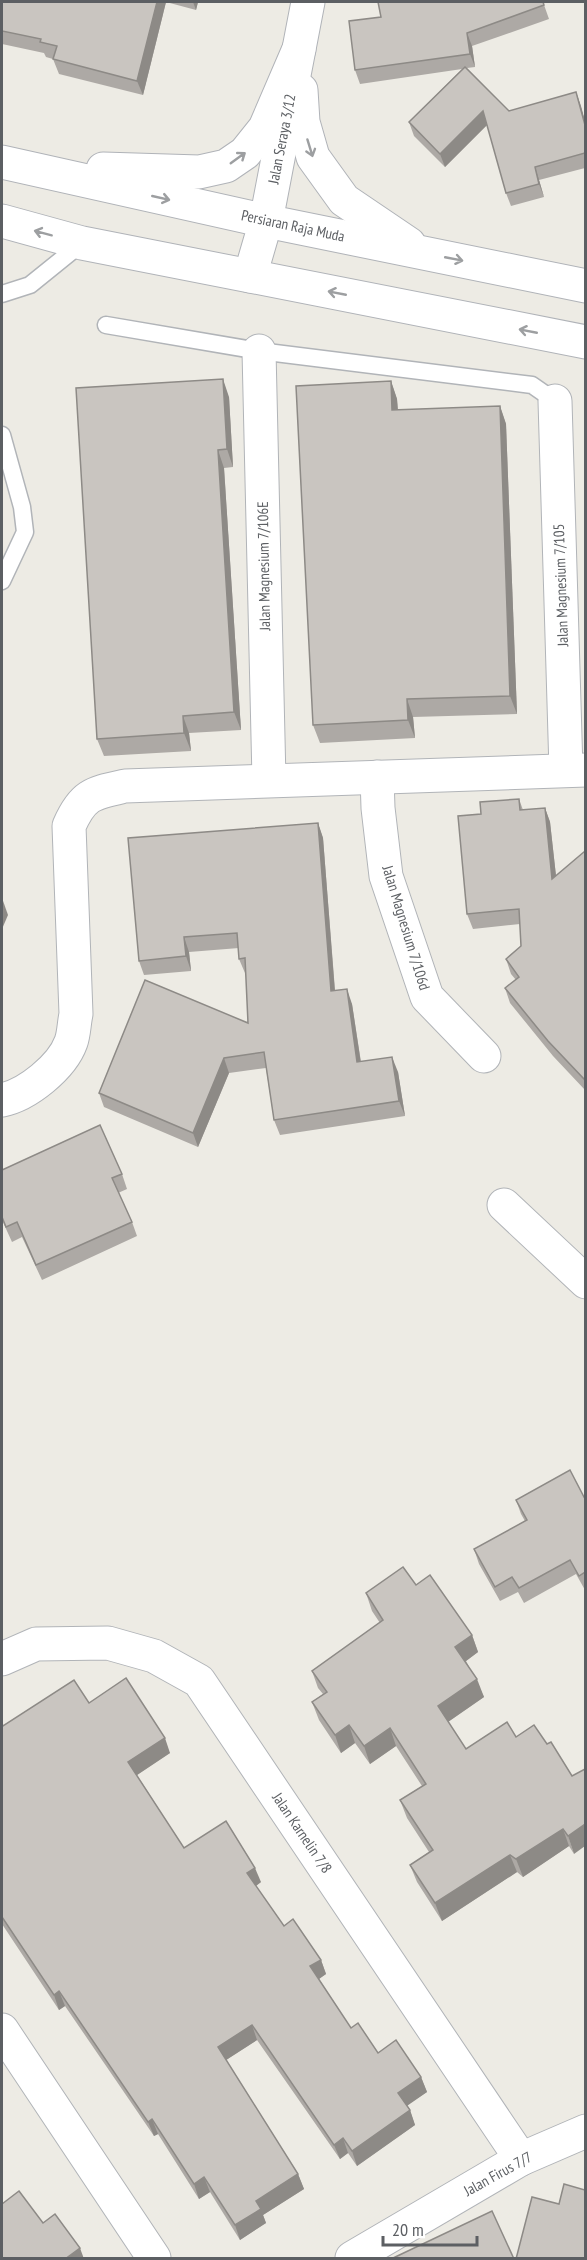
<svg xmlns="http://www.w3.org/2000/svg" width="587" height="2260" font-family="'PT Sans Narrow',sans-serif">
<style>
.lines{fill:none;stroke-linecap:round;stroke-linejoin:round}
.lane-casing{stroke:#b1b4b8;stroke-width:19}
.street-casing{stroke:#b1b4b8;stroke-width:35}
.secondary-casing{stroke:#b0b3b8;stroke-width:35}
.lane{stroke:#fff;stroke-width:16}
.street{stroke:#fff;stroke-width:33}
.secondary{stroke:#fff;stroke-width:33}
.wall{fill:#ada9a5}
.shaded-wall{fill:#8d8a86}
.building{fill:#c9c5c0;stroke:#8d8a86;stroke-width:1.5}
.oneway{stroke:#9d9fa1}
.labels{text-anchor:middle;stroke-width:4.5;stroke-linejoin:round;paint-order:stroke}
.street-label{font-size:15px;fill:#5c5f63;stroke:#fff}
</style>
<rect width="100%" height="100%" fill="#edebe4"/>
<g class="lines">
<!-- lane casing -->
<g class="lane-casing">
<g id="lane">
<path d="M2 294 30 285 82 243"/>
<path d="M106 325 259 351 532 385 555 401"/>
<path d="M2 435 22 507 25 532 2 581"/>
</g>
</g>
<!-- street casing -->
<g class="street-casing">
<g id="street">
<path d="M259 351 269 780"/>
<path d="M555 401 566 770"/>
<path d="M377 777 378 808 386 876 427 997 484 1056"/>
<path d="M2 1100C27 1095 62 1067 71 1042 74 1034 74 1023 76 1014L69 826C83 794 93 793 125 786L586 770"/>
<path d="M504 1205 586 1282"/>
<path d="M2 1659 36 1644 108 1643 154 1656 199 1681 521 2159"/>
<path d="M2 2030 154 2258"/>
<path d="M352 2258 521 2159 586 2131"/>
</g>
</g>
<!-- secondary casing -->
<g class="secondary-casing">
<g id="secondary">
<path d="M301 90 303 122 313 157 344 200 409 244"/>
<path d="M2 162 266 221 586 286"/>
<path d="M103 169 199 172 226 166 245 153 265 128 299 49"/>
<path d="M2 221 82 243 586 342"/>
<path d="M250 276 266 221 308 2"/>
</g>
</g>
<!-- lane -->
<use href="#lane" class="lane"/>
<!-- street -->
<use href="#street" class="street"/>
<!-- secondary -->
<use href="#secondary" class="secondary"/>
</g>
<!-- wall -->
<g class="wall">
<path d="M2 2H198L196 10 166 2 143 95 59 74 53 59 46 57 44 53 2 44Z"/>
<path d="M543 2 549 19 472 46 475 67 467 68 509 111 576 92 585 121V168L539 180 544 197 511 206 506 193 487 125 445 167 414 136 409 122 462 69 360 84 355 70Z"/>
<path d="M391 381 397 399 398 410 500 406 506 424 517 714 413 717 415 738 320 743 313 725Z"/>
<path d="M229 397 233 467 224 468 241 730 189 733 191 751 104 756 97 739Z"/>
<path d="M519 799 523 810 545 808 550 822 556 876 585 851V1090L553 1056 510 1003 505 988 516 980 511 974 506 959 521 946 520 924 473 929 467 914 481 814Z"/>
<path d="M318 823 323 838 335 990 352 1004 361 1062 398 1072 405 1116 280 1135 274 1120 266 1068 229 1073 198 1147 104 1107 99 1093 248 1023 246 973H245L239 959V948L189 952 191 971 144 975 139 961Z"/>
<path d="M2 1170 122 1174 127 1189 118 1193 132 1222 137 1236 42 1280 22 1237 12 1242 2 1220Z"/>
<path d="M585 1496V1590L576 1574 524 1603 518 1592 500 1601 479 1564 474 1549 525 1521 521 1514 516 1500Z"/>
<path d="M416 1585 472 1635 478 1652 466 1661 484 1697 448 1722 466 1749 516 1737 534 1725 574 1854 569 1846 523 1877 517 1872 442 1921 417 1882 410 1865 429 1852 407 1818 400 1800 422 1786 396 1746 370 1764 355 1743 341 1753 319 1720 312 1702 323 1694 318 1688 312 1671 380 1623 372 1611 366 1593Z"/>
<path d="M89 1703 170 1753 137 1775 184 1848 261 1882 256 1886 284 1926 321 1960 326 1974 319 1979 351 2028 378 2053 421 2077 427 2092 407 2105 410 2110 415 2125 357 2166 348 2153 340 2159 257 2040 226 2060 298 2174 304 2189 263 2215 266 2223 240 2240 210 2192 199 2199 158 2134 154 2136 65 2006 59 2010 2 1924V1724L3 1726Z"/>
</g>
<!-- shaded-wall -->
<g class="shaded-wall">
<path d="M157 2H166L143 95 137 81Z"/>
<path d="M193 2H198L196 10Z"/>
<path d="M467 33 472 46 475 67 470 54Z"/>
<path d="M576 92 581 106 585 121V125Z"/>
<path d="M483 111 488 124 445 167 440 154Z"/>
<path d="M535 167 539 180 544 197 539 184Z"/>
<path d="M223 379 229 397 233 467 227 449Z"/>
<path d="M391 381 397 399 399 428 392 410Z"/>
<path d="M500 406 506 424 517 714 510 696Z"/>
<path d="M218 450 224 468 241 730 234 712Z"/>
<path d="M407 699 413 717 415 738 408 720Z"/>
<path d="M183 716 189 733 191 751 184 733Z"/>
<path d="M545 808 550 822 558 894 552 879Z"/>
<path d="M318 823 323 838 336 1006 331 991Z"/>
<path d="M2 898 8 915 2 929Z"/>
<path d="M184 937 189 952 191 971 186 956Z"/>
<path d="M347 989 352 1004 363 1077 357 1062Z"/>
<path d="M392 1057 398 1072 405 1116 399 1101Z"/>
<path d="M224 1058 229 1073 198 1147 193 1133Z"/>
<path d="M472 1635 478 1652 462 1664 455 1647Z"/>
<path d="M477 1679 484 1697 445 1724 438 1706Z"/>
<path d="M349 1725 355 1743 341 1753 335 1735Z"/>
<path d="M390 1728 396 1746 370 1764 364 1746Z"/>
<path d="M165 1738 170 1753 134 1777 128 1762Z"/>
<path d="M585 1824V1846L574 1854 568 1836Z"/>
<path d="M563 1829 569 1846 523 1877 516 1859Z"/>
<path d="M510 1855 517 1872 442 1921 435 1903Z"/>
<path d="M255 1868 261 1882 253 1888 247 1873Z"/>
<path d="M321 1960 326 1974 316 1981 310 1966Z"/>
<path d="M59 1991 65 2006 59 2010 54 1995Z"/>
<path d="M252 2025 257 2040 223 2062 218 2047Z"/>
<path d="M421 2077 427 2092 404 2108 398 2093Z"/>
<path d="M410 2110 415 2125 357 2166 352 2151Z"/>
<path d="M152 2119 158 2134 154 2136 148 2122Z"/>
<path d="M343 2138 348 2153 340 2159 334 2145Z"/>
<path d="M298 2174 304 2189 263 2215 266 2223 240 2240 235 2225 256 2201Z"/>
<path d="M204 2177 210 2192 199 2199 194 2184Z"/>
<path d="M80 2248 84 2259H65Z"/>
</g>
<!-- building -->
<g class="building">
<path d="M2 2H157L137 81 53 59 57 46 40 42 41 39 2 31Z"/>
<path d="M378 2H543L544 5 467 33 470 54 355 70 349 21 381 17Z"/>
<path d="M465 67 509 111 576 92 585 125V153L535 167 539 184 506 193 483 111 440 154 409 122Z"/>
<path d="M223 379 227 449 218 450 234 712 183 716 184 733 97 739 76 388Z"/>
<path d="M391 381 392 410 500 406 510 696 407 699 408 720 313 725 296 386Z"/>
<path d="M519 799 520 810 545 808 552 879 585 851V1080L548 1041 505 988 519 977 506 959 521 946 519 909 467 914 458 816 481 814 480 802Z"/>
<path d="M318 823 331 991 347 989 357 1062 392 1057 399 1101 274 1120 264 1052 224 1058 193 1133 99 1093 145 980 248 1023 245 958 239 959 237 933 184 937 186 956 139 961 128 838Z"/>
<path d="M100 1125 122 1174 112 1178 132 1222 36 1265 17 1222 6 1227 2 1217V1170Z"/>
<path d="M570 1470 584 1497 585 1496V1572L579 1576 570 1560 519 1588 512 1577 495 1587 474 1549 527 1520 516 1500Z"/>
<path d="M403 1567 416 1585 430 1575 472 1635 455 1647 477 1679 438 1706 466 1749 507 1722 516 1737 534 1725 547 1744 551 1742 572 1776 585 1769V1824L568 1836 563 1829 516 1859 510 1855 435 1903 410 1865 433 1850 400 1800 426 1784 390 1728 364 1746 349 1725 335 1735 312 1702 327 1692 312 1671 383 1620 366 1593Z"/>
<path d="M126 1678 165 1738 128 1762 184 1848 226 1821 255 1868 247 1873 284 1926 293 1919 321 1960 310 1966 351 2028 358 2023 378 2053 396 2040 421 2077 398 2093 410 2110 352 2151 343 2138 334 2145 252 2025 218 2047 298 2174 256 2201 261 2209 235 2225 204 2177 194 2184 152 2119 148 2122 59 1991 54 1995 2 1917V1724L3 1726 74 1680 89 1703Z"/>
<path d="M564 2184 585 2190V2259H516L532 2197 559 2204Z"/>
<path d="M19 2191 43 2223 55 2214 80 2248 65 2259H2V2204Z"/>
<path d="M492 2211 514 2259H391Z"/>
</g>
<!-- one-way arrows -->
<defs><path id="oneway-shaft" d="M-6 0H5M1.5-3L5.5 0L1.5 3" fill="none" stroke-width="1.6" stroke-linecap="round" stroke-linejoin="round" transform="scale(1.5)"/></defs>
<g class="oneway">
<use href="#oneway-shaft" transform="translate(310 148) rotate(73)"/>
<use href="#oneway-shaft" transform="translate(238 158) rotate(-36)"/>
<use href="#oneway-shaft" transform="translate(161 198) rotate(13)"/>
<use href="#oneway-shaft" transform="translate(43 233) rotate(-165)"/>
<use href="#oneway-shaft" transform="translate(454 259) rotate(11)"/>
<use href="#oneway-shaft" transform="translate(337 293) rotate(-169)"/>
<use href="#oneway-shaft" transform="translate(528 331) rotate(-169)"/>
</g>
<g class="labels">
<!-- street labels -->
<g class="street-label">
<text transform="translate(282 139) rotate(-79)" y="5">Jalan Seraya 3/12</text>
<text transform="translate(293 226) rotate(12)" y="5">Persiaran Raja Muda</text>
<text transform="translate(264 566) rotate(-91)" y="5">Jalan Magnesium 7/106E</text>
<text transform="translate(561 585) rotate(-92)" y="5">Jalan Magnesium 7/105</text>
<text transform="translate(406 928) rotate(73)" y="5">Jalan Magnesium 7/106d</text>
<text transform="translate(302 1833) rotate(56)" y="5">Jalan Karnelin 7/8</text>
<text transform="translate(498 2174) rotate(-29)" y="5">Jalan Firus 7/7</text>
</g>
</g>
<!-- border -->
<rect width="587" height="2260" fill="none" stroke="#5c5f63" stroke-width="6"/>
<!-- scale -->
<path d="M383 2236v9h94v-9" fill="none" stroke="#5c5f63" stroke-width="3"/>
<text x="392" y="2236" font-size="18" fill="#5c5f63" stroke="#ffffff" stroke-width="4.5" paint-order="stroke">20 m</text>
</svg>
